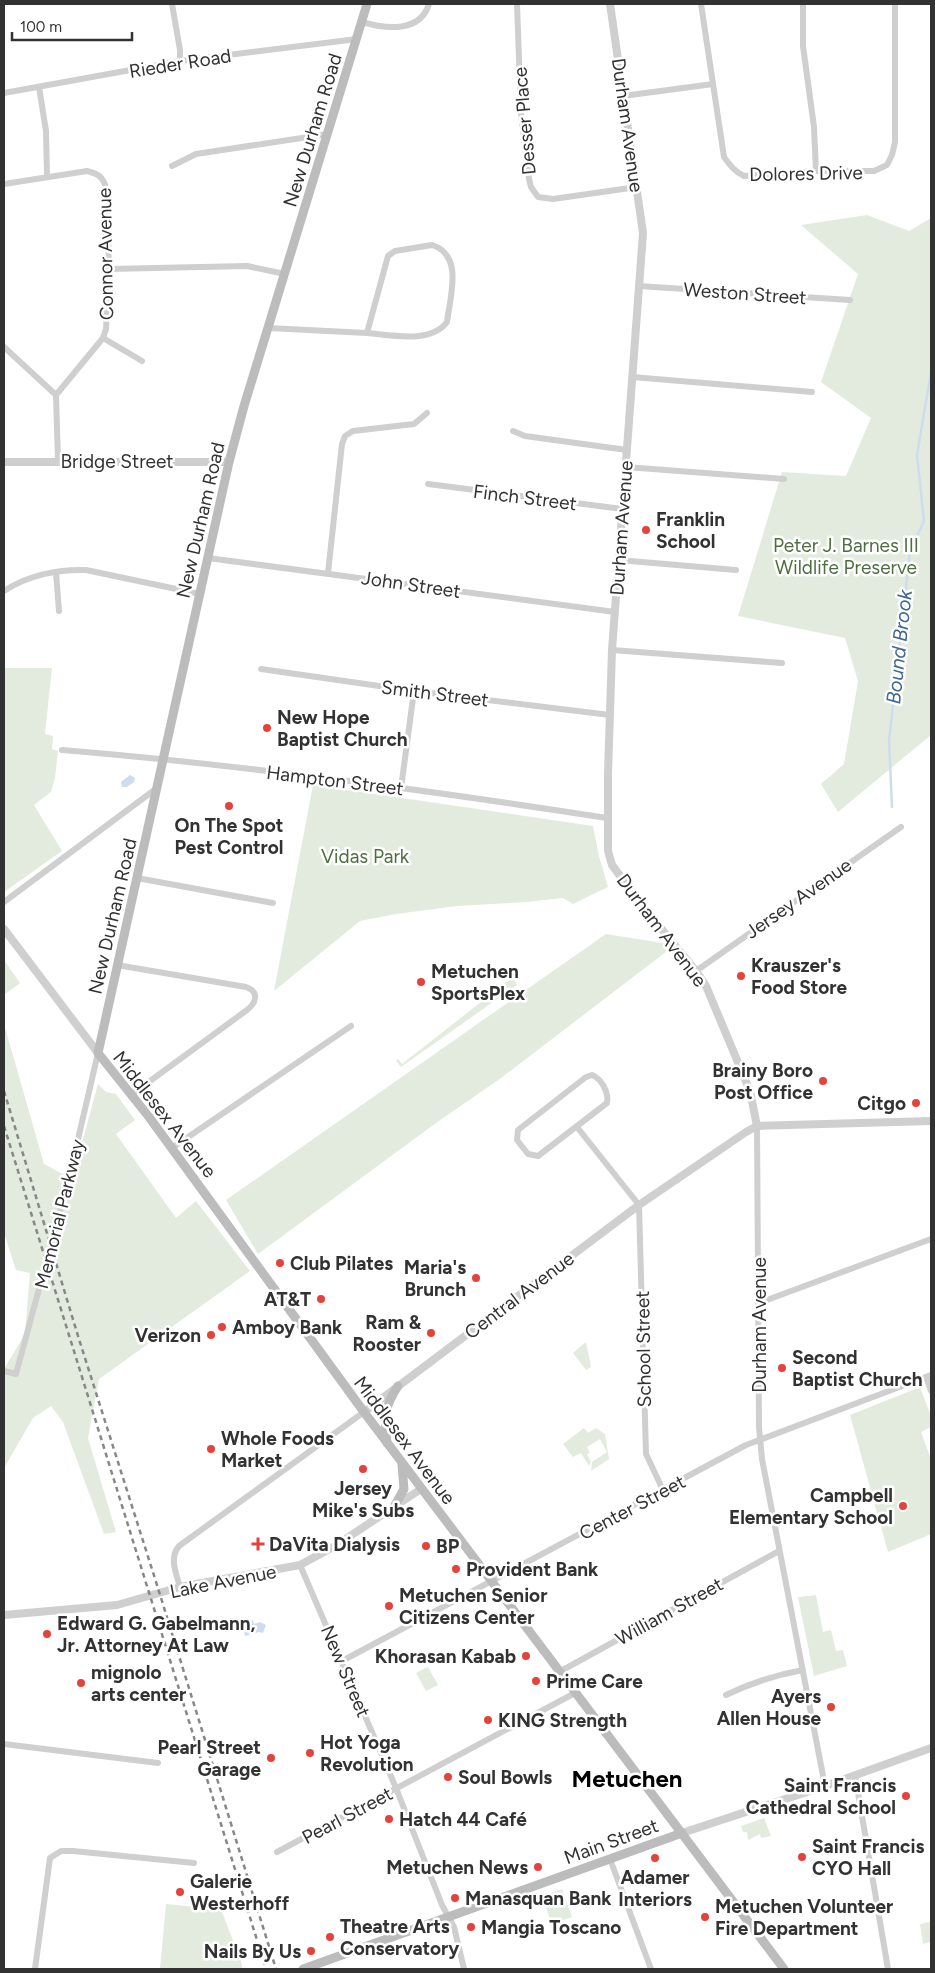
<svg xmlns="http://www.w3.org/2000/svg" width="935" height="1973" font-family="Figtree,sans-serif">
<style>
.green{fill:#e3ebde}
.water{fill:#cedded}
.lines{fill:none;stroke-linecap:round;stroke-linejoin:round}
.stream{stroke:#cedded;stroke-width:2.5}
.minor{stroke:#cfcfcf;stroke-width:6}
.tertiary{stroke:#cfcfcf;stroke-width:8}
.secondary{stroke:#bcbcbc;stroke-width:9}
.rail{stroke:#878787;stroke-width:2.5;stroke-dasharray:5 4;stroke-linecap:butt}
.poi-dot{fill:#e3433a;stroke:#fff;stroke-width:2}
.labels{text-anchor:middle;stroke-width:5;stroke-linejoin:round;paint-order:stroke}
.street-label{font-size:19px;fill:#323232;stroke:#fff}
.poi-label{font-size:19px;font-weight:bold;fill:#323232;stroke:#fff;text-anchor:start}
.park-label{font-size:19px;fill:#4f6e3f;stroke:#fff}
.water-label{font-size:20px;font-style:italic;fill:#406894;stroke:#fff}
.district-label{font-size:24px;font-weight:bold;fill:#000;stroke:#fff}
</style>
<rect width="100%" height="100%" fill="#fff"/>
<!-- green -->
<g class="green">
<path d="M867 215 909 231 931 218V735L838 812 821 784 844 764 858 681 845 638 738 616 782 472 846 476 871 418 821 382 858 274 801 225Z"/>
<path d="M4 668H52L45 734 53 736 52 749 58 751 55 778 51 792 34 805 62 851 4 892Z"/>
<path d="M313 785 593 826 599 856 608 887 573 904 563 898 527 902 457 906 396 914 360 921 274 991Z"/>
<path d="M606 934 675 945 501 1078 436 1123 258 1254 226 1200Z"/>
<path d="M4 960 20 983 4 995Z"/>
<path d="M513 977 517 985 401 1067 396 1061 398 1059 402 1064Z"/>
<path d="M4 1024 44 1164 72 1179 98 1084 106 1092 116 1094 135 1120 116 1134 176 1218 196 1201 250 1271 99 1379 88 1438 116 1532 104 1534 63 1422 51 1406 33 1418 4 1468V1369L25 1334 30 1273 16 1270 4 1233Z"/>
<path d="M586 1342 591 1367 586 1370 573 1353Z"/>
<path d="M920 1387 931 1416V1427L921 1432 931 1459V1534L888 1552 850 1415Z"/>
<path d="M584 1428 588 1433 596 1428 605 1434 609 1459 591 1471 592 1462 607 1452 600 1439 587 1447 590 1453 587 1454 591 1462 589 1466 581 1453 573 1457 563 1444Z"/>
<path d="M816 1595 823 1632 831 1630 836 1651 843 1650 847 1666 814 1676 798 1597Z"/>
<path d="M428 1667 438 1685 426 1691 416 1673Z"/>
<path d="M764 1818 771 1836 761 1838 760 1834 748 1840 747 1832H743L741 1826Z"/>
<path d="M562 1889 572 1917 552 1924 542 1896Z"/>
<path d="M166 1904 217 1909 222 1912 242 1964V1969H160Z"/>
<path d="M931 1922V1942L923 1944 920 1924Z"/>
</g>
<!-- water -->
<g class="water">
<path d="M130 775 135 778 134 782 127 787H122L121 782Z"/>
<path d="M253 1620 254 1624 260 1622 266 1625 263 1633 259 1632 245 1636 243 1628 246 1627 245 1622Z"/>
</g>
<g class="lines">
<!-- stream -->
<path class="stream" d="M892 807 889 741 910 551 924 521 917 455 931 372"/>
<!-- minor -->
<g class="minor">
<path d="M172 4 180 50V61"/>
<path d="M517 4 521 114 529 179 531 187 538 197 553 199 637 187"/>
<path d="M701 4 724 157C730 165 735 172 744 176L816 171H874L887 165 892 155 895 142V4"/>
<path d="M803 4V46L814 127 816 171"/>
<path d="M362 22C386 29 420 33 429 4"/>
<path d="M39 87 46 131 47 176"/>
<path d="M4 93 180 61 357 39"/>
<path d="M623 96 713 84"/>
<path d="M172 166 196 154 328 134"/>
<path d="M4 184 87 171C101 174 105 180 107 193L109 269 106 329 103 338 56 395 58 461"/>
<path d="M432 245C464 255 450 297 447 322 431 344 391 335 367 333L388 256 395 251Z"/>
<path d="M109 269 247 266 285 274"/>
<path d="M639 286 850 300"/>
<path d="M268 328 367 333"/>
<path d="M103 338 142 361"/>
<path d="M4 347 56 395"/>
<path d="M632 377 812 392"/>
<path d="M513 431 525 436 627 450"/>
<path d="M626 467 784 479"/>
<path d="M428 484 622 509"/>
<path d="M208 558 615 612"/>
<path d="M618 560 736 570"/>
<path d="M56 572 59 611"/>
<path d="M328 573 342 444 345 436 353 431 414 424 427 413"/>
<path d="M4 591C28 575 59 569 86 570L200 594"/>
<path d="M612 650 782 663"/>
<path d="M261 669 414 691 610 715"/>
<path d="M62 750C244 765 426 790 607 818"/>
<path d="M401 788 414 691"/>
<path d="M137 878 273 903"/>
<path d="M4 902 157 788"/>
<path d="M117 965 246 987C260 992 256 1003 247 1010L131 1095"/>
<path d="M696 971 901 827"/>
<path d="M592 1075C602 1079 609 1093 607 1103L538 1156 528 1154 517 1140 518 1130 586 1077Z"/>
<path d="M757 1126 759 1427 762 1459 825 1786"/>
<path d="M577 1127 639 1205 646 1454 663 1490"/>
<path d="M172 1148 351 1026"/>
<path d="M759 1303 931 1239"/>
<path d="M4 1371 16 1374 69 1178 98 1053"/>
<path d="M926 1377 931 1391"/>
<path d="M300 1565 396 1788 442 1905 454 1927 464 1969"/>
<path d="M180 1587C176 1573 169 1558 179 1546L364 1412"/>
<path d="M342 1661 746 1445 931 1375"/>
<path d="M559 1672 779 1551"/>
<path d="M726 1695C751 1683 775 1675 803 1670"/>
<path d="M4 1744 158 1763"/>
<path d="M855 1775 888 1969"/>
<path d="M277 1852 575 1693"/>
<path d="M610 1859 651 1969"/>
<path d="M35 1969 50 1858 61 1851H73L194 1863"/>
</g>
<!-- tertiary -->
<g class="tertiary">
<path d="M610 4 643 233 612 650 608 774V851L612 865 621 877 641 904 696 971 706 986 750 1091 757 1126"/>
<path d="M4 462H229"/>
<path d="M4 929 98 1053"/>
<path d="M364 1412 639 1205 746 1132 757 1126 931 1121"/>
<path d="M4 1615 117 1605 180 1587 300 1565 335 1546 421 1489"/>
<path d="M682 1833 825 1786 931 1748"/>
</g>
<!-- secondary -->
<g class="secondary">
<path d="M367 4 244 406 229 462 98 1053 149 1117 364 1412 784 1969"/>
<path d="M387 1443C384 1418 384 1407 398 1386"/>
<path d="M394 1507 404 1489 402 1465"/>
<path d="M303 1969 682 1833"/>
</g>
<!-- rail -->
<g class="rail">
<path d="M4 1091 78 1336 157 1585 276 1969"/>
<path d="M4 1126 266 1969"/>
</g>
</g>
<!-- markers -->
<g class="poi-dot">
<circle cx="646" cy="530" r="5"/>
<circle cx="267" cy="728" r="5"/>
<circle cx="229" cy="806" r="5"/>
<circle cx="741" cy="976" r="5"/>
<circle cx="421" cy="982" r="5"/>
<circle cx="823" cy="1081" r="5"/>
<circle cx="916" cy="1103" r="5"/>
<circle cx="280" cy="1263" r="5"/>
<circle cx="476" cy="1278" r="5"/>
<circle cx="321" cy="1299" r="5"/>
<circle cx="222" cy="1327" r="5"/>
<circle cx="431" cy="1333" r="5"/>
<circle cx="211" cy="1335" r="5"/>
<circle cx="782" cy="1368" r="5"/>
<circle cx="211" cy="1449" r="5"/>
<circle cx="363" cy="1469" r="5"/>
<circle cx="903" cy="1506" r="5"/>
<path d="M255.5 1536.5h5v5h5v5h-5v5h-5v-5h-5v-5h5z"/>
<circle cx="426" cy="1546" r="5"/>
<circle cx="456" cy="1569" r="5"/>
<circle cx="389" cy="1606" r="5"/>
<circle cx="47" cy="1634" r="5"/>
<circle cx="526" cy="1656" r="5"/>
<circle cx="536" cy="1681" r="5"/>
<circle cx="81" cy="1683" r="5"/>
<circle cx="831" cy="1707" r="5"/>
<circle cx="488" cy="1720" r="5"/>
<circle cx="310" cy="1753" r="5"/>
<circle cx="271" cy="1758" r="5"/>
<circle cx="448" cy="1777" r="5"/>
<circle cx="906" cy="1796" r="5"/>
<circle cx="389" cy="1819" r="5"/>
<circle cx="802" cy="1857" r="5"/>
<circle cx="655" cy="1858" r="5"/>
<circle cx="538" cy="1867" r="5"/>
<circle cx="180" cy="1892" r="5"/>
<circle cx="455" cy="1898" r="5"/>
<circle cx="705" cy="1917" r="5"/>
<circle cx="471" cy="1927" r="5"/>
<circle cx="330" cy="1937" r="5"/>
<circle cx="311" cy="1951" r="5"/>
</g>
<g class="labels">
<!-- street labels -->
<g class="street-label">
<text transform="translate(180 63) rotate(-9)" y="7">Rieder Road</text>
<text transform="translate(524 121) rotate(-95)" y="7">Desser Place</text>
<text transform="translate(628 125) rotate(82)" y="7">Durham Avenue</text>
<text transform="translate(312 130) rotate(-73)" y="7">New Durham Road</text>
<text transform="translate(806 173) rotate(-1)" y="7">Dolores Drive</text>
<text transform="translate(105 254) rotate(-91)" y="7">Connor Avenue</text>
<text transform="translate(745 293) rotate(4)" y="7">Weston Street</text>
<text x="117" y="468">Bridge Street</text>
<text transform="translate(525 497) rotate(7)" y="7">Finch Street</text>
<text transform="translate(200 520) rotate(-77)" y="7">New Durham Road</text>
<text transform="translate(621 528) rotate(-86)" y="7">Durham Avenue</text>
<text transform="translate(411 584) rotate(8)" y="7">John Street</text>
<text transform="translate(435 693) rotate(7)" y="7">Smith Street</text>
<text transform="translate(335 780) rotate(7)" y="7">Hampton Street</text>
<text transform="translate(798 898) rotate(-35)" y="7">Jersey Avenue</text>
<text transform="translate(112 916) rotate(-77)" y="7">New Durham Road</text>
<text transform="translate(662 930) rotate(53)" y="7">Durham Avenue</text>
<text transform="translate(165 1114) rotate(52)" y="7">Middlesex Avenue</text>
<text transform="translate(59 1214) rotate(-76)" y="7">Memorial Parkway</text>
<text transform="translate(519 1295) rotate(-37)" y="7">Central Avenue</text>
<text transform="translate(759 1325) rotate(-90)" y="7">Durham Avenue</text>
<text transform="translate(643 1349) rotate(-91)" y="7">School Street</text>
<text transform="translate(405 1440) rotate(53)" y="7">Middlesex Avenue</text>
<text transform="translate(632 1507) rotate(-28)" y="7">Center Street</text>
<text transform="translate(223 1581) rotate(-11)" y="7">Lake Avenue</text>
<text transform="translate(669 1611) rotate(-29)" y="7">William Street</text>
<text transform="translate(346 1671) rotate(67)" y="7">New Street</text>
<text transform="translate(347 1815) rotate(-28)" y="7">Pearl Street</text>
<text transform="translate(611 1841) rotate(-20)" y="7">Main Street</text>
</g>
<!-- poi labels -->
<g class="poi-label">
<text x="656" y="526">Franklin<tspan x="656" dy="22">School</tspan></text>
<text x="277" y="724">New Hope<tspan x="277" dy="22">Baptist Church</tspan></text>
<text x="229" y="832" text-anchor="middle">On The Spot<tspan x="229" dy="22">Pest Control</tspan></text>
<text x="751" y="972">Krauszer's<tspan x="751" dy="22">Food Store</tspan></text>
<text x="431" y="978">Metuchen<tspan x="431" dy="22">SportsPlex</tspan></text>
<text x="813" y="1077" text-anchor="end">Brainy Boro<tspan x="813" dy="22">Post Office</tspan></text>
<text x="906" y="1110" text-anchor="end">Citgo</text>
<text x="290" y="1270">Club Pilates</text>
<text x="466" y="1274" text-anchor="end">Maria's<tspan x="466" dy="22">Brunch</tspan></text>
<text x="311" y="1306" text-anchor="end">AT&amp;T</text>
<text x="421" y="1329" text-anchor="end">Ram &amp;<tspan x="421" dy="22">Rooster</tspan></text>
<text x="232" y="1334">Amboy Bank</text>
<text x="201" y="1342" text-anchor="end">Verizon</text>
<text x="792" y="1364">Second<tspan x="792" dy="22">Baptist Church</tspan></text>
<text x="221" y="1445">Whole Foods<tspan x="221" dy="22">Market</tspan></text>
<text x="363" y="1495" text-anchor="middle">Jersey<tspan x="363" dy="22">Mike's Subs</tspan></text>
<text x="893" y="1502" text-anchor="end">Campbell<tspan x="893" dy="22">Elementary School</tspan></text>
<text x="269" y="1551">DaVita Dialysis</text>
<text x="436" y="1553">BP</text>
<text x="466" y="1576">Provident Bank</text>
<text x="399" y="1602">Metuchen Senior<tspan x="399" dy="22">Citizens Center</tspan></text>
<text x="57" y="1630">Edward G. Gabelmann,<tspan x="57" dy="22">Jr. Attorney At Law</tspan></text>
<text x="516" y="1663" text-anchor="end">Khorasan Kabab</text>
<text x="91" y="1679">mignolo<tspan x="91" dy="22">arts center</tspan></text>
<text x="546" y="1688">Prime Care</text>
<text x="821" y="1703" text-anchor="end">Ayers<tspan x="821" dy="22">Allen House</tspan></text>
<text x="498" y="1727">KING Strength</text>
<text x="320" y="1749">Hot Yoga<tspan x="320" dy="22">Revolution</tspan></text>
<text x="261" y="1754" text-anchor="end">Pearl Street<tspan x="261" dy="22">Garage</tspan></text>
<text x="458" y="1784">Soul Bowls</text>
<text x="896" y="1792" text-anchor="end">Saint Francis<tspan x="896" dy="22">Cathedral School</tspan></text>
<text x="399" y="1826">Hatch 44 Café</text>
<text x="812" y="1853">Saint Francis<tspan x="812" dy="22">CYO Hall</tspan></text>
<text x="528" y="1874" text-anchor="end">Metuchen News</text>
<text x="655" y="1884" text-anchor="middle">Adamer<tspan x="655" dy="22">Interiors</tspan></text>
<text x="190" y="1888">Galerie<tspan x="190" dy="22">Westerhoff</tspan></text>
<text x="465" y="1905">Manasquan Bank</text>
<text x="715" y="1913">Metuchen Volunteer<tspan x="715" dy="22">Fire Department</tspan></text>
<text x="340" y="1933">Theatre Arts<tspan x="340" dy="22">Conservatory</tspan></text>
<text x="481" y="1934">Mangia Toscano</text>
<text x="301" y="1958" text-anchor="end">Nails By Us</text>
</g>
<!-- park labels -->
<g class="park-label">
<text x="846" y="552">Peter J. Barnes III<tspan x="846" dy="22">Wildlife Preserve</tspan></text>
<text x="365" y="863">Vidas Park</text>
</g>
<!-- water labels -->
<g class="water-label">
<text transform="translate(899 647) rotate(-84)" y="7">Bound Brook</text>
</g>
<!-- district labels -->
<g class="district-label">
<text x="627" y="1787">Metuchen</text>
</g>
</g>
<!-- border -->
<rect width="935" height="1973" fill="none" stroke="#323232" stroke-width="10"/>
<!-- scale -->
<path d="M12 32v8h120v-8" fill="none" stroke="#323232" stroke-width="2.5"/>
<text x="20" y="32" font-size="15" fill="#323232" stroke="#ffffff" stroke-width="4" paint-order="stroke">100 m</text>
</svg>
